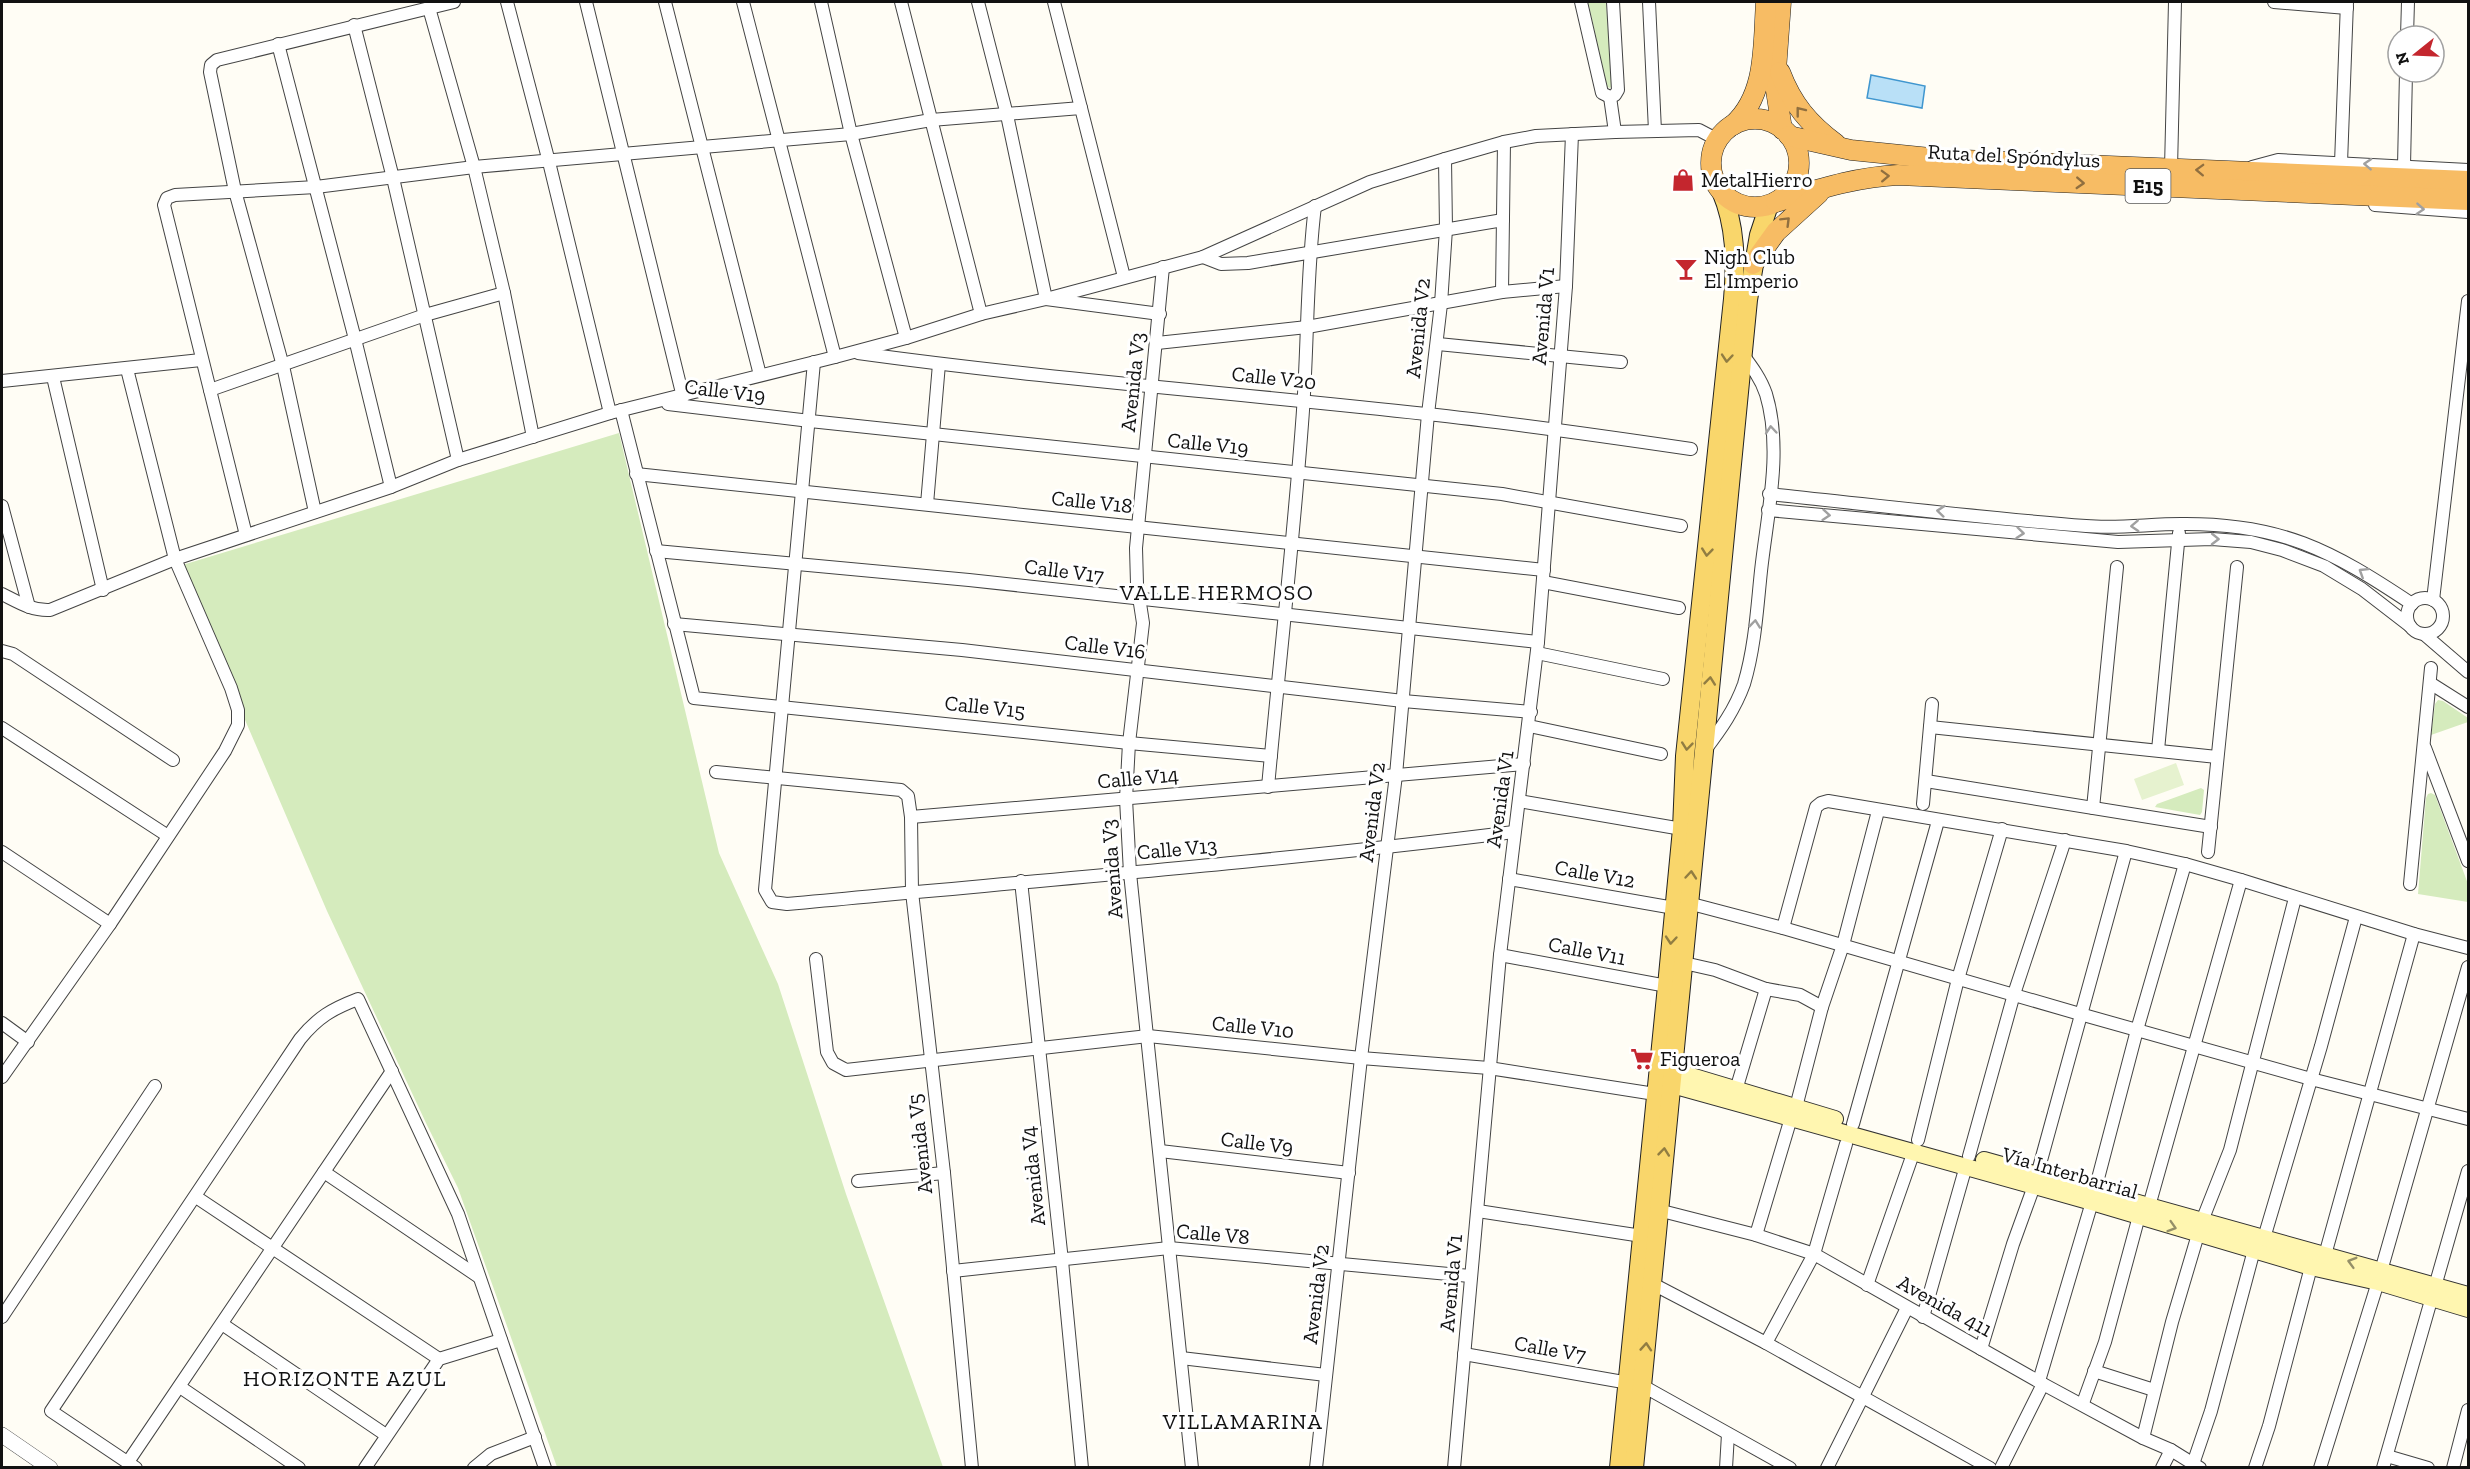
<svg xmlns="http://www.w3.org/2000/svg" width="2470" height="1469" font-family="'Zilla Slab',serif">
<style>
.green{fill:#d5ebbd}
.pitch{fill:#e6f2cf}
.water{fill:#b9e0f7;stroke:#3f96cf;stroke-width:1.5}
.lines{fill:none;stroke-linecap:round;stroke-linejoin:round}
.minor-casing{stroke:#444;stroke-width:14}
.tertiary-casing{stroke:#444;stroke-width:16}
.secondary-casing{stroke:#333;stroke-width:18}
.primary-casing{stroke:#222;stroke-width:20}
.trunk-casing{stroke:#222;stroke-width:21}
.minor{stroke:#fff;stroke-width:12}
.tertiary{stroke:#fff;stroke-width:15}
.secondary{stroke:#fff6b0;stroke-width:16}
.primary{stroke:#f9d66b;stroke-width:18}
.trunk{stroke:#f7bc64;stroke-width:20}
.oneway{stroke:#906f3f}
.oneway2{stroke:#a0a0a0}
.oneway3{stroke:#917d42}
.oneway4{stroke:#948f68}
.labels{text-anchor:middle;stroke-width:6;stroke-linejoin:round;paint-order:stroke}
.shield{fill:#fff;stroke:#585858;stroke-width:1.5}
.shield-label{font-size:20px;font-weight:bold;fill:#111}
.street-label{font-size:21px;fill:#111;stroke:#fff}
.poi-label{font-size:21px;fill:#111;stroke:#fff;text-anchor:start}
.neighbourhood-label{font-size:22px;letter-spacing:1.5px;fill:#111;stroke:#fff}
</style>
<rect width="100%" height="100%" fill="#fffdf5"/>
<!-- green -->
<g class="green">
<path d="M1588 2H1606L1612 86 1610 88 1607 87Z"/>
<path d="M619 433 719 853 778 984 846 1194 943 1467H557L458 1188 426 1123 327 911 179 566Z"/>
<path d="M2438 700 2443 701 2468 718V722L2431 735 2435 704Z"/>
<path d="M2201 788 2204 790 2202 812 2200 815 2155 807 2157 804Z"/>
<path d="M2431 793 2435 795 2468 884V902L2418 894 2426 798 2428 794Z"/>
</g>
<!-- pitch -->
<path class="pitch" d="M2176 763 2184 785 2142 800 2134 779Z"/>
<!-- water -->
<path class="water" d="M1871 75 1925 86 1922 108 1867 98Z"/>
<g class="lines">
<!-- minor casing -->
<g class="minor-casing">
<g id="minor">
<path d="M507 2 549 162 610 413"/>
<path d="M586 2 683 397"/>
<path d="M665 2 760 375"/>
<path d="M743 2 835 357"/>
<path d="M821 2 851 134 906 338"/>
<path d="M901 2 981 314"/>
<path d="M978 2 1007 115 1046 299 1160 314"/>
<path d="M1054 2 1081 108"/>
<path d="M1581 2 1602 93 1610 97 1615 95 1618 90 1613 2"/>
<path d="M1649 2 1655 131"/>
<path d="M2274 2 2347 8"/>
<path d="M429 8 474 167 504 293 533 437"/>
<path d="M354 25 393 178 458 460"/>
<path d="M2407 36 2408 2"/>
<path d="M278 44 355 339 391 487"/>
<path d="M1610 97 1615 132"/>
<path d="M2341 163 2347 2"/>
<path d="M2404 166 2406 72"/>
<path d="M2252 167 2278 160 2468 170"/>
<path d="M2171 168 2175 2"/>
<path d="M2375 205 2468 212"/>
<path d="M1203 257 1221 264 1248 263 1503 220"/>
<path d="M1163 267 1136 548 1137 584 1143 623 1129 743 1126 799 1130 873 1192 1468"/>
<path d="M1502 292 1504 142"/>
<path d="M1157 343 1307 327 1502 292 1566 286"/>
<path d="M1438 344 1621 362"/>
<path d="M858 353C1046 379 1236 393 1426 414 1514 423 1603 436 1691 449"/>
<path d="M814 362 765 890 772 902 787 904C1029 881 1273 862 1514 832"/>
<path d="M53 377 103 590"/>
<path d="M2 381 201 360"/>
<path d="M210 390 425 315 504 293"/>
<path d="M668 404 810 421 1502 494 1681 526"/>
<path d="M621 410 694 698 1129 743 1271 756"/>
<path d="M636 474 1544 570"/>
<path d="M1769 494C1875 505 1980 518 2086 526 2118 529 2149 524 2181 524 2281 523 2331 550 2412 604"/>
<path d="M927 504 939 364"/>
<path d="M2 506 29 607"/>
<path d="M1768 510 2118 542 2212 539 2251 542 2282 550 2324 566 2362 589 2410 626"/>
<path d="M315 512 283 366 235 191 210 72 211 65 217 60 454 2"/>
<path d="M246 535 164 205 167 198 175 195 316 187 474 167 851 134 931 120 1081 108 1124 277"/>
<path d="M656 551 969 580 1538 642"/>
<path d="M1543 582 1679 608"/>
<path d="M2 594C18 602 32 611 50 610L175 559 391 487 458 460 610 413 835 357 906 338 981 314 1046 299 1203 257 1370 182 1445 159 1504 142 1536 136 1615 132 1699 130 1718 140"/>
<circle cx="2425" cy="616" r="18"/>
<path d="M2433 600 2468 301"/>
<path d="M674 624 962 650 1403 701 1531 712"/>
<path d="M2425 635 2468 672"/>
<path d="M2 651 13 654 173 760"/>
<path d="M1537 653 1663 679"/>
<path d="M2430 683 2468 707"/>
<path d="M1529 726 1661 754"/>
<path d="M1930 727 2217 757"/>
<path d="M2 728 168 836"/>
<path d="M2425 748 2468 861"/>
<path d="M1705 750C1721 729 1735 709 1744 684 1755 647 1757 609 1761 571 1767 515 1783 450 1766 394 1761 379 1752 367 1743 355"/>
<path d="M2158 750 2179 533"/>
<path d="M716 772 901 790 908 796 911 817 1524 764"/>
<path d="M1926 781 2211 827"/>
<path d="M1268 787C1279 666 1293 545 1302 424 1308 351 1306 278 1315 206"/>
<path d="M1519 801 1682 829"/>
<path d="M1923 804 1932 704"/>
<path d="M2093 808 2117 567"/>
<path d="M911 817 912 892 944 1173 972 1468"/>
<path d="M2 852 110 924"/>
<path d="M2208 852 2237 567"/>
<path d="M1509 879 1674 908"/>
<path d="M1021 881 1062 1261 1082 1468"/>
<path d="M2410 884 2431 668"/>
<path d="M1688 903 1783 928 2080 1014 2311 1079 2468 1119"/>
<path d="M1783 928 1816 807 1821 803 1828 801 2126 851 2185 864 2241 880 2414 934 2468 948"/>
<path d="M1500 955 1667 986"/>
<path d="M816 959 827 1052 833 1063 846 1070 1148 1036 1361 1058 1489 1068 1655 1094"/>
<path d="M1684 963 1715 970 1766 989 1800 995 1822 1007"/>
<path d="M2 1023 28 1042"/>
<path d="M2 1077 110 924 225 751 238 725V710L231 688 175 559 127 369"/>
<path d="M1736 1090 1766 989"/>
<path d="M1853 1124 1938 821"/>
<path d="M1918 1140 1958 979 2002 829"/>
<path d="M1160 1151 1349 1173"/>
<path d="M1969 1156 2014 994 2065 840"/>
<path d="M324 1172 479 1277"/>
<path d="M858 1181 944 1173"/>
<path d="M2095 1190 2137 1030 2185 864"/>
<path d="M196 1197 439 1359"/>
<path d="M2149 1206 2241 880"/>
<path d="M1658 1210 1756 1235 1814 1254 2043 1384 2143 1438 2171 1450 2200 1468"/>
<path d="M1478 1211 1642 1236"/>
<path d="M1756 1235 1791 1118 1796 1107 1822 1007 1843 945 1878 811"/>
<path d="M2264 1238 2321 1046 2356 917"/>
<path d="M2325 1255 2414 934"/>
<path d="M953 1271 1169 1248 1470 1276"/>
<path d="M2381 1271 2468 967"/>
<path d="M1651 1283 1766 1343 1814 1254 1846 1144"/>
<path d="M1867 1285 1914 1151"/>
<path d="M2 1317 155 1086"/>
<path d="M1923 1317 1966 1166"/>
<path d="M222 1324 386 1435"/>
<path d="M1766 1343 1990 1468"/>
<path d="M1981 1349 2013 1244 2034 1186 2126 851"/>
<path d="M1464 1354 1629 1383"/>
<path d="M1181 1358 1326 1375"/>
<path d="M2094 1371 2154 1390"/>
<path d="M2039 1381 2092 1202"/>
<path d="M1643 1386 1790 1468"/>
<path d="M180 1387 299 1468"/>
<path d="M2083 1403 2105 1342 2139 1216"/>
<path d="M2143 1438 2172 1322 2202 1221 2230 1150 2295 898"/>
<path d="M2387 1456 2428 1468"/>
<path d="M128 1462 392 1071"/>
<path d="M2193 1464 2211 1411 2254 1250"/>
<path d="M136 1468 51 1411 300 1039C318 1017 332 1009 358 999L458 1214 545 1468"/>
<path d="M365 1468 439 1359 501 1340"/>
<path d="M474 1468 491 1454 535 1437"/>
<path d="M1316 1468 1361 1058 1396 775 1428 414 1441 304 1446 229 1445 159"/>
<path d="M1454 1468 1500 955 1538 642 1566 286 1572 134"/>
<path d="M1726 1468 1728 1434"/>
<path d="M1827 1468 1907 1308"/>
<path d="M2001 1468 2043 1384"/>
<path d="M2162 1468 2171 1450"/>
<path d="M2255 1468 2269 1426 2311 1267"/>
<path d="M2320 1468 2378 1282"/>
<path d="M2383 1468 2468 1171"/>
<path d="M2453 1468 2468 1410"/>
</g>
</g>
<!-- tertiary casing -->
<g class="tertiary-casing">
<path id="tertiary" d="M2 1435 50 1468"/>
</g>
<!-- secondary casing -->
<g class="secondary-casing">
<g id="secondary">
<path d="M1661 1067 1835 1119"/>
<path d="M1658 1081 2092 1202 2311 1267 2378 1282 2468 1309"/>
<path d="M1984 1160 2468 1295"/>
</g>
</g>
<!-- primary casing -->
<g class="primary-casing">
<g id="primary">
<path d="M1619 1468 1667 986 1682 829 1685 756 1733 299C1736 262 1736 226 1721 191"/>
<path d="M1634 1468 1748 300 1759 235 1769 205"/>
</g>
</g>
<!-- trunk casing -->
<g class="trunk-casing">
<g id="trunk">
<path d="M1781 2 1775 84 1782 129"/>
<path d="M1780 72C1792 104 1809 124 1836 144"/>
<circle cx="1755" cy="163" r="44"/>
<path d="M1733 125C1767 95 1763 44 1766 2"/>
<path d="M1789 136 1851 150 1940 159 2468 181"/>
<path d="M1776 202C1817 190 1855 177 1898 175L2468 200"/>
<path d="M1753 264 1776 232 1819 193"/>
</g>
</g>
<!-- minor -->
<use href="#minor" class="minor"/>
<!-- tertiary -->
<use href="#tertiary" class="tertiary"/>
<!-- secondary -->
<use href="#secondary" class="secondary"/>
<!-- primary -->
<use href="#primary" class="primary"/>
<!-- trunk -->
<use href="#trunk" class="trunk"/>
</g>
<!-- one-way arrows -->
<defs><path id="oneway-chevron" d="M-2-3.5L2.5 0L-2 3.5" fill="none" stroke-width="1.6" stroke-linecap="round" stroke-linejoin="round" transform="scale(1.5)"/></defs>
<g class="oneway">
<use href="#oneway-chevron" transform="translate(1800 111) rotate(-128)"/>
<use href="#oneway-chevron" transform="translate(2200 170) rotate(-178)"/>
<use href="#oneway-chevron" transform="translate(1885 176) rotate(-2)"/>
<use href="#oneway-chevron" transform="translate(2080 183) rotate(3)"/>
<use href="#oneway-chevron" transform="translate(1786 221) rotate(-45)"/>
</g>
<g class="oneway2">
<use href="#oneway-chevron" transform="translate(2368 164) rotate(-177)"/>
<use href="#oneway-chevron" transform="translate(2420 209) rotate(4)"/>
<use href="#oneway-chevron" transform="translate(1771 430) rotate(-95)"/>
<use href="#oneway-chevron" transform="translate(1941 511) rotate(-174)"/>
<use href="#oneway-chevron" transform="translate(1826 515) rotate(5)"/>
<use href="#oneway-chevron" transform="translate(2135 526) rotate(177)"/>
<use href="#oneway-chevron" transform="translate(2020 533) rotate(6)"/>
<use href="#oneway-chevron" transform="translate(2215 539) rotate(1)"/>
<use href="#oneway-chevron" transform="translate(2363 572) rotate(-148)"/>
<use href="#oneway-chevron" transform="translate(1755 624) rotate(-84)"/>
</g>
<g class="oneway3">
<use href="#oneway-chevron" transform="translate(1727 358) rotate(95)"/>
<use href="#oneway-chevron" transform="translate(1707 552) rotate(96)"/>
<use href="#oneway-chevron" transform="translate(1710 681) rotate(-84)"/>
<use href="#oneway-chevron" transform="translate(1687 746) rotate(96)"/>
<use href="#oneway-chevron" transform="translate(1691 875) rotate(-85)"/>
<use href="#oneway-chevron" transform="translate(1671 940) rotate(95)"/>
<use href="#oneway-chevron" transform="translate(1664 1152) rotate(-84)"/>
<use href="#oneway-chevron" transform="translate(1646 1347) rotate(-86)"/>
</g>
<g class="oneway4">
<use href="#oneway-chevron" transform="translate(2172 1227) rotate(17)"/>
<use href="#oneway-chevron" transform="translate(2352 1262) rotate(-164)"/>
</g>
<!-- icons -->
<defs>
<g id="shop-bare" transform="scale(1.8)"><path d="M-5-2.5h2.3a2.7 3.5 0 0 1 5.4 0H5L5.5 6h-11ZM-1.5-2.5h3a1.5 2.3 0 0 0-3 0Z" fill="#c4262e" stroke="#fff" stroke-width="2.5" paint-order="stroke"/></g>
<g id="bar-bare" transform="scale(1.8)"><path d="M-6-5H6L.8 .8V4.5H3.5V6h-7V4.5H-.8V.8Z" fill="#c4262e" stroke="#fff" stroke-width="2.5" paint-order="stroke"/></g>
<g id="supermarket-bare" transform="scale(1.8)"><path d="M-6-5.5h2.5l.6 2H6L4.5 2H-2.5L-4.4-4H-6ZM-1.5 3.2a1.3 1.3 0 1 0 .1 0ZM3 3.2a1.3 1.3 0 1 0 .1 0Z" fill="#c4262e" stroke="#fff" stroke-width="2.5" paint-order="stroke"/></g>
</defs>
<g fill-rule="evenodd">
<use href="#shop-bare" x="1683" y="180"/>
<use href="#bar-bare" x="1686" y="269"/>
<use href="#supermarket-bare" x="1642" y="1059"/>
</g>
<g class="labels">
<!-- shield labels -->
<rect class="shield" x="2125.5" y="169" width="45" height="34" rx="4.5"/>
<g class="shield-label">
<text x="2148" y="193">E15</text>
</g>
<!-- street labels -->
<g class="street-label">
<text transform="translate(2014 156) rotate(3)" y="7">Ruta del Spóndylus</text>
<text transform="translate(1543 316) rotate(-85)" y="7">Avenida V1</text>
<text transform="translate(1418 328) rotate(-84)" y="7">Avenida V2</text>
<text transform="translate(1274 378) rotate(6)" y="7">Calle V20</text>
<text transform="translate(1133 382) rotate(-84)" y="7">Avenida V3</text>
<text transform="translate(725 391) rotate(7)" y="7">Calle V19</text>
<text transform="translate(1208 444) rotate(6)" y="7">Calle V19</text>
<text transform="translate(1092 502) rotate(6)" y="7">Calle V18</text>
<text transform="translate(1064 571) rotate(7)" y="7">Calle V17</text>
<text transform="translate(1105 647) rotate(7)" y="7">Calle V16</text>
<text transform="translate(985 707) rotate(6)" y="7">Calle V15</text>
<text transform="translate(1138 778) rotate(-5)" y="7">Calle V14</text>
<text transform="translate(1500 799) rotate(-82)" y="7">Avenida V1</text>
<text transform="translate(1372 812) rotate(-83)" y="7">Avenida V2</text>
<text transform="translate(1177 849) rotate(-5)" y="7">Calle V13</text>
<text transform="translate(1112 869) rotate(-94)" y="7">Avenida V3</text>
<text transform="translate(1595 874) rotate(10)" y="7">Calle V12</text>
<text transform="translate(1587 951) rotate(11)" y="7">Calle V11</text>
<text transform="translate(1253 1027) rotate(6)" y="7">Calle V10</text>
<text transform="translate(1257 1143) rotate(7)" y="7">Calle V9</text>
<text transform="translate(920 1144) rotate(-96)" y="7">Avenida V5</text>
<text transform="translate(2070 1173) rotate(16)" y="7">Vía Interbarrial</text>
<text transform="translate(1033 1176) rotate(-96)" y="7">Avenida V4</text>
<text transform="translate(1213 1234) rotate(5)" y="7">Calle V8</text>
<text transform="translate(1451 1283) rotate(-85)" y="7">Avenida V1</text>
<text transform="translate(1316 1294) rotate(-83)" y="7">Avenida V2</text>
<text transform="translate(1945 1306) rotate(29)" y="7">Avenida 411</text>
<text transform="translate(1550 1349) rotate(10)" y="7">Calle V7</text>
</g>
<!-- poi labels -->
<g class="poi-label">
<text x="1701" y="187">MetalHierro</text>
<text x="1704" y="264">Nigh Club<tspan x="1704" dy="24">El Imperio</tspan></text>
<text x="1660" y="1066">Figueroa</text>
</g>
<!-- neighbourhood labels -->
<g class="neighbourhood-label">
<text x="1217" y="600">VALLE HERMOSO</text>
<text x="345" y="1386">HORIZONTE AZUL</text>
<text x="1243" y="1429">VILLAMARINA</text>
</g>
</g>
<!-- border -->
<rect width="2470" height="1469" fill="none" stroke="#111111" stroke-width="6"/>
<!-- north arrow -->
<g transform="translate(2416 54) rotate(252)"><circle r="28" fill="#ffffff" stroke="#a0a0a0" stroke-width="1.5"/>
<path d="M0-4.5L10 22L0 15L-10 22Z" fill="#c4262e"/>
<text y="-9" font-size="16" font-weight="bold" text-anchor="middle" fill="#111111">N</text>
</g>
</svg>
